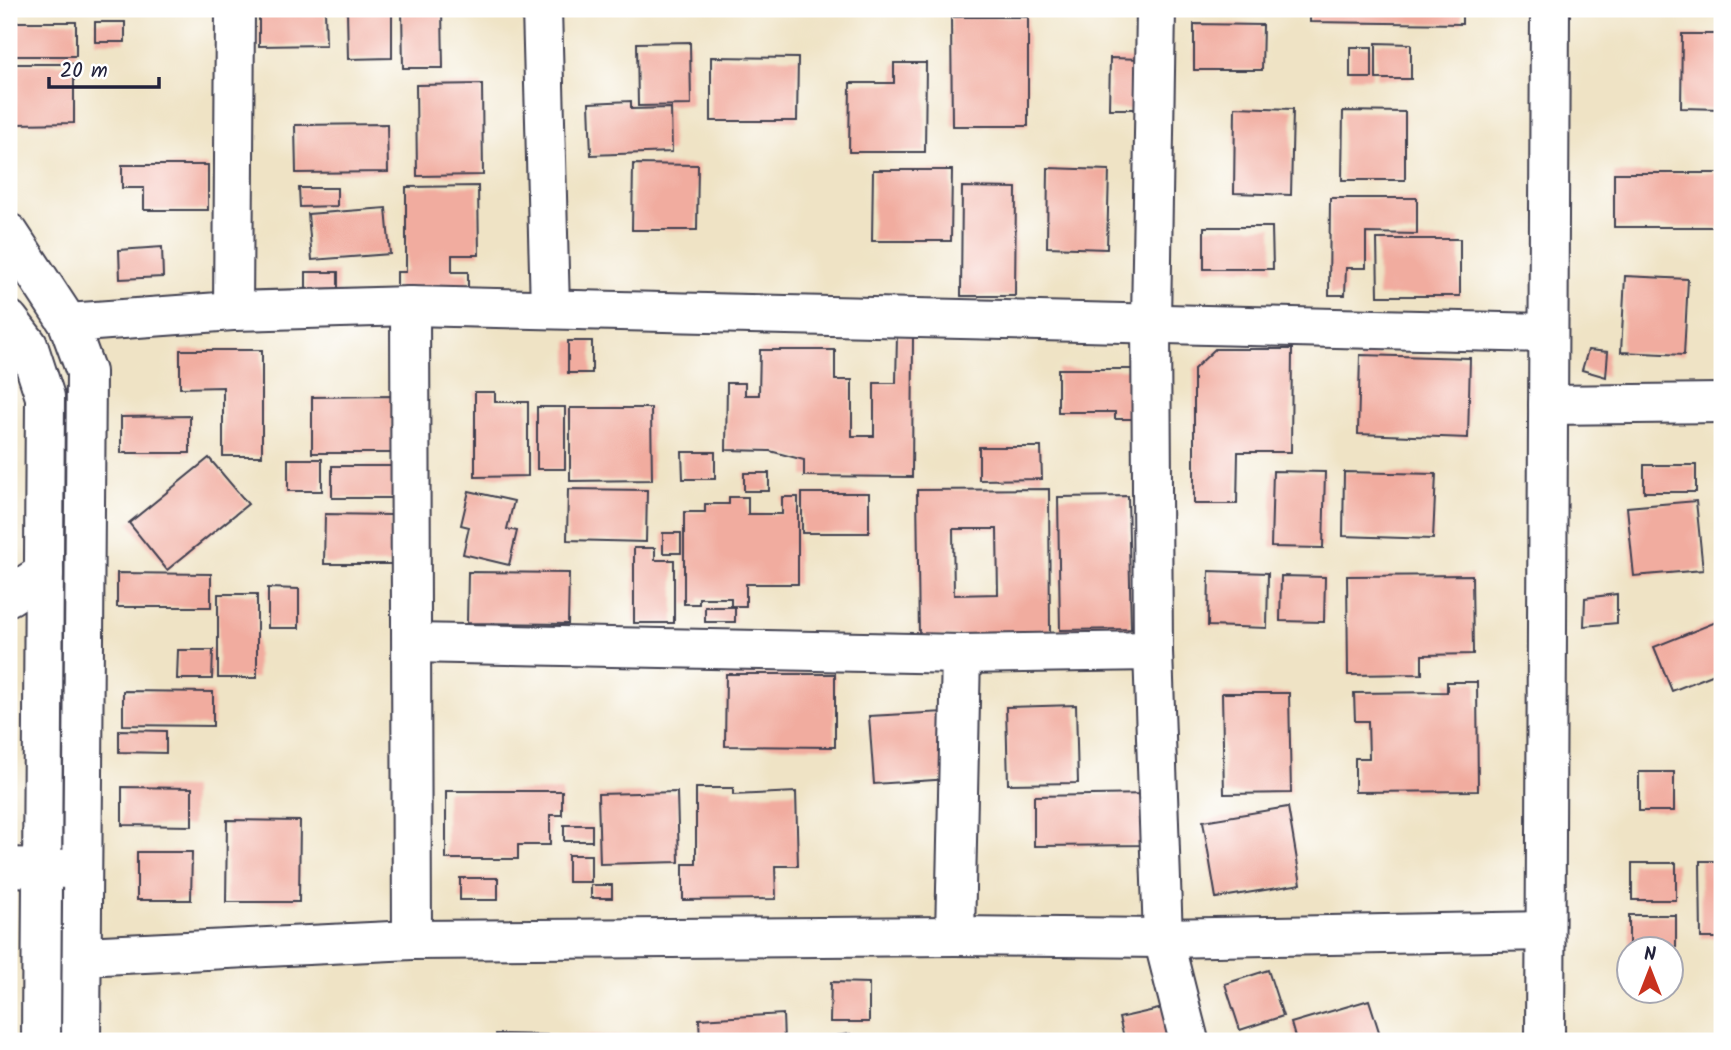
<svg xmlns="http://www.w3.org/2000/svg" width="1731" height="1050" font-family="Kalam,sans-serif">
<style>
.building{fill:#f1ac9f;fill-rule:evenodd}
.lines{fill:none;stroke-linecap:round;stroke-linejoin:round}
.minor-casing{stroke:#413f50;stroke-width:42}
.minor{stroke:#fff;stroke-width:38}
</style>
<rect width="100%" height="100%" fill="#fff"/>
<filter id="ink" filterUnits="userSpaceOnUse"><feTurbulence type="fractalNoise" baseFrequency=".0143" numOctaves="2"/><feDisplacementMap in="SourceGraphic" scale="14" xChannelSelector="R" yChannelSelector="G"/><feConvolveMatrix kernelMatrix="1 2 1 2 8 2 1 2 1" color-interpolation-filters="sRGB"/></filter>
<filter id="wash" filterUnits="userSpaceOnUse"><feTurbulence type="fractalNoise" baseFrequency=".00686" numOctaves="4" result="noise"/><feDisplacementMap in="SourceGraphic" scale="28" xChannelSelector="R" yChannelSelector="G"/><feGaussianBlur stdDeviation="1.57" result="paint"/><feColorMatrix in="noise" values="0 0 0 0 0 0 0 0 0 0 0 0 0 0 0 0 0 1.4 0 .05"/><feComposite in="paint" operator="in"/></filter>
<g filter="url(#wash)">
<rect width="100%" height="100%" fill="#efe3c5"/>
<g id="blocks">
<!-- building -->
<g class="building">
<path d="M259 9H325L326 45 259 46Z"/>
<path d="M347 9H392V58L348 59Z"/>
<path d="M402 9H442L443 68H403Z"/>
<path d="M1310 9H1462V24L1310 22Z"/>
<path d="M951 17H1028V126H952Z"/>
<rect x="11" y="22" width="65" height="34"/>
<rect x="95" y="22" width="30" height="20"/>
<path d="M1194 24 1263 25 1262 70H1194Z"/>
<path d="M1682 34H1722V109L1681 108Z"/>
<path d="M690 42 691 105 638 106 637 43Z"/>
<path d="M1376 43 1411 44V79H1376Z"/>
<rect x="1350" y="47" width="22" height="31"/>
<path d="M711 57 798 58 797 121H711Z"/>
<path d="M1110 58 1143 59 1142 109H1109Z"/>
<path d="M894 63H926L925 152H849L850 83H894Z"/>
<path d="M15 64H74V123L15 124Z"/>
<path d="M482 84 483 175 417 176 416 85Z"/>
<path d="M631 101V109L671 108 672 152 591 155 589 103Z"/>
<path d="M1235 107 1293 109 1291 195 1234 193Z"/>
<path d="M1343 111 1405 112V180H1342Z"/>
<path d="M387 124 388 172 296 173 295 125Z"/>
<path d="M633 164 698 165 697 230H632Z"/>
<path d="M122 165H208V210H144V188H122Z"/>
<path d="M1048 168 1109 170 1107 249 1047 247Z"/>
<path d="M873 170H952L951 241H872Z"/>
<rect x="1614" y="173" width="108" height="54"/>
<path d="M478 186 479 255H452V272H468V295L397 296V272H406V187Z"/>
<path d="M962 187 1016 188 1015 296H961Z"/>
<path d="M299 188H337V206L300 207Z"/>
<path d="M1330 198H1417V234L1366 233V268H1346L1345 295H1329Z"/>
<path d="M386 208 390 254 312 260 308 214Z"/>
<path d="M1204 227H1272L1273 269H1204Z"/>
<path d="M1377 239H1460V296H1378Z"/>
<path d="M162 247 163 277 120 279 119 250Z"/>
<rect x="306" y="272" width="32" height="22"/>
<path d="M1625 276 1688 279 1684 355 1621 352Z"/>
<path d="M897 336H913L912 477 804 476V460L770 451 726 450 727 383H745V395H759L760 350H835V380H852V436H874V383H896Z"/>
<rect x="568" y="341" width="24" height="32"/>
<path d="M1215 349H1292L1291 452H1238L1237 504H1194V369Z"/>
<path d="M180 350H262V456H223V387L180 388Z"/>
<path d="M1588 350 1608 352 1606 377 1582 370Z"/>
<path d="M1360 355 1470 358 1468 438 1358 434Z"/>
<path d="M1058 369H1135V419H1115V412H1058Z"/>
<path d="M475 392H495V402H528V476L475 477Z"/>
<path d="M392 396V453H312V397Z"/>
<rect x="537" y="407" width="28" height="62"/>
<path d="M570 408H651L652 480 570 481Z"/>
<path d="M190 416V453H121V417Z"/>
<path d="M979 447H1041L1042 479 979 480Z"/>
<path d="M682 452H715V479H683Z"/>
<path d="M209 458 248 504 167 570 129 523Z"/>
<rect x="288" y="459" width="34" height="32"/>
<rect x="1644" y="465" width="52" height="27"/>
<path d="M332 466H397L396 498H332Z"/>
<path d="M1273 471 1325 472 1323 548 1271 547Z"/>
<path d="M1344 472 1436 474 1433 539 1343 536Z"/>
<rect x="744" y="473" width="25" height="18"/>
<path d="M568 489 647 490 646 542 567 540Z"/>
<path d="M1049 489 1050 635 919 637 917 490ZM953 529H997L998 594 954 595Z"/>
<path d="M469 491 514 501 507 529 517 531 509 565 463 554 469 527 461 525Z"/>
<rect x="802" y="493" width="67" height="40"/>
<path d="M1128 496 1131 629 1060 630 1058 497Z"/>
<path d="M729 497H748V514H782V497H798V584H746V606H731V598H699V604H684V512H705V504H729Z"/>
<path d="M1696 501 1703 570 1634 576 1627 507Z"/>
<path d="M325 514 391 515V564H324Z"/>
<rect x="663" y="533" width="18" height="20"/>
<path d="M634 548H655V560H674V623H634Z"/>
<path d="M1209 571 1268 573 1267 628 1208 626Z"/>
<path d="M468 572 569 573 568 624 467 623Z"/>
<path d="M117 573 211 574V607H117Z"/>
<path d="M1472 575 1473 654 1422 655V674L1348 675 1347 576Z"/>
<path d="M1281 576 1325 577 1324 622 1280 621Z"/>
<path d="M268 588 299 589V628H268Z"/>
<rect x="218" y="594" width="39" height="84"/>
<path d="M1617 594V623L1584 626 1585 598Z"/>
<rect x="705" y="607" width="30" height="15"/>
<path d="M1716 622 1722 636V671L1672 691 1654 647Z"/>
<path d="M178 650H213L212 679H177Z"/>
<path d="M726 674H835V747L725 746Z"/>
<path d="M1447 682H1477L1478 791 1355 792V758H1369L1368 721H1355L1354 693 1447 692Z"/>
<path d="M123 691 213 692V726L123 725Z"/>
<path d="M1222 693H1289L1291 793 1224 794Z"/>
<path d="M1076 705 1078 783 1008 784 1006 707Z"/>
<path d="M945 712 950 779 874 784 869 716Z"/>
<path d="M119 730 166 731V753L119 752Z"/>
<rect x="1639" y="772" width="35" height="39"/>
<path d="M122 787 192 788V826L122 825Z"/>
<path d="M696 788H733V795L796 792 798 866H775L776 899 683 900V864H696Z"/>
<path d="M446 791H562V815H550V845H518V859H446Z"/>
<path d="M677 792 679 862 600 864 598 794Z"/>
<path d="M1150 794 1151 845 1034 846V796Z"/>
<path d="M1288 807 1301 884 1216 898 1203 821Z"/>
<path d="M227 820 300 821 299 902H226Z"/>
<rect x="564" y="825" width="28" height="16"/>
<path d="M137 852H192L191 900H137Z"/>
<rect x="568" y="855" width="23" height="27"/>
<path d="M1700 861H1722V938H1701Z"/>
<rect x="1632" y="863" width="44" height="37"/>
<rect x="460" y="878" width="38" height="22"/>
<rect x="591" y="885" width="21" height="13"/>
<path d="M1629 915H1676V947L1629 948Z"/>
<path d="M1268 970 1283 1016 1240 1030 1225 984Z"/>
<path d="M831 982 869 983V1022H830Z"/>
<path d="M1369 1000 1382 1041H1296L1291 1023Z"/>
<path d="M1172 1006 1180 1041H1125L1119 1018Z"/>
<path d="M783 1014 784 1041H700L699 1019Z"/>
<path d="M496 1034 655 1037V1041H496Z"/>
<path d="M850 1034 851 1041H806V1040Z"/>
</g>
</g>
</g>
<g filter="url(#ink)">
<use href="#blocks" fill-opacity="0" stroke="#413f50" stroke-width="2"/>
<g class="lines">
<!-- minor casing -->
<g class="minor-casing">
<g id="minor">
<path d="M542 9 550 308"/>
<path d="M1156 9 1151 322 1153 651 1163 938 1189 1041"/>
<path d="M9 233 68 323 86 372 81 1041"/>
<path d="M410 306 412 940"/>
<path d="M233 311 235 9"/>
<path d="M9 320 28 345 45 397 41 1041"/>
<path d="M68 323 233 311 410 306 1548 333"/>
<path d="M1548 405 1722 403"/>
<path d="M9 596 44 573"/>
<path d="M412 643 961 654 1153 651"/>
<path d="M9 867 70 869"/>
<path d="M955 936 961 654"/>
<path d="M82 956 412 940 955 936 1163 938 1545 931"/>
<path d="M1545 1041 1550 9"/>
</g>
</g>
<!-- minor -->
<use href="#minor" class="minor"/>
</g>
</g>
<!-- margin -->
<rect width="1731" height="1050" fill="none" stroke="#fff" stroke-width="35"/>
<!-- north arrow -->
<g transform="translate(1650 970)"><circle r="33" fill="#ffffff" stroke="#a7a7b1" stroke-width="2"/>
<path d="M0-5L12 26L0 18L-12 26Z" fill="#c8321e"/>
<text y="-10" font-size="19" font-weight="bold" text-anchor="middle" fill="#22223b">N</text>
</g>
<!-- scale -->
<path d="M49 77v10h110v-10" fill="none" stroke="#22223b" stroke-width="3.5"/>
<text x="60" y="77" font-size="21" fill="#22223b" stroke="#ffffff" stroke-width="5" paint-order="stroke">20 m</text>
</svg>
